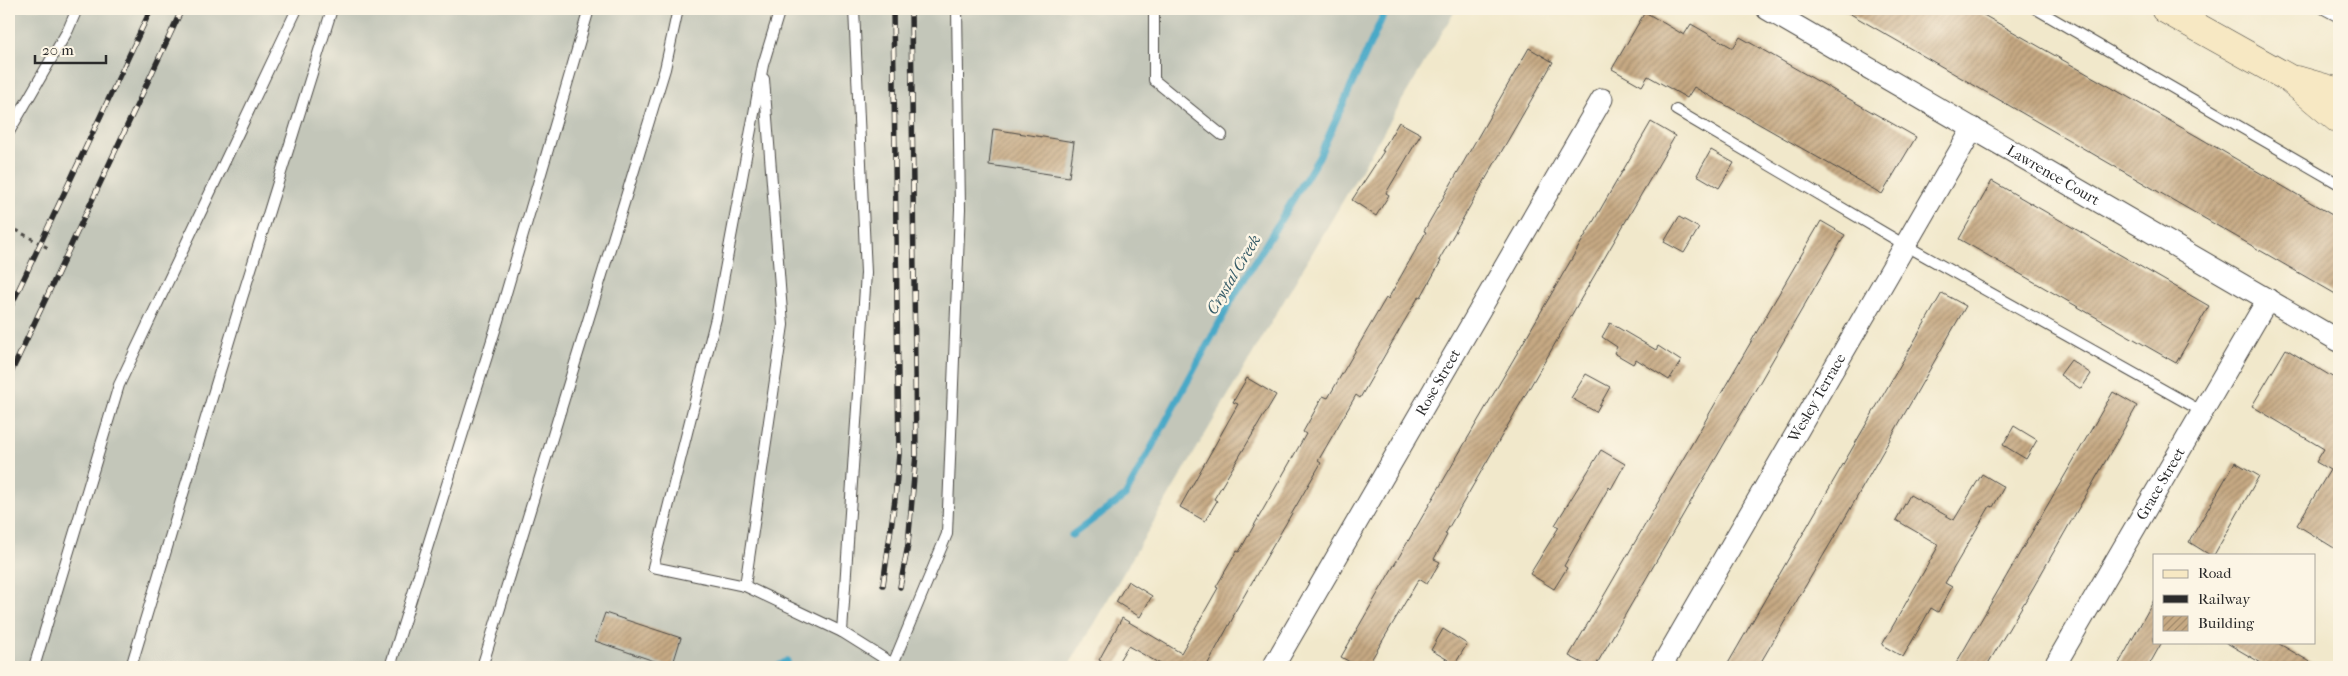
<svg xmlns="http://www.w3.org/2000/svg" width="2348" height="676" font-family="'IM FELL French Canon',serif">
<style>
.industrial{fill:#c3c6b9}
.lines{fill:none;stroke-linecap:round;stroke-linejoin:round}
.stream{stroke:#48a9c7;stroke-width:7}
.building{fill:url(#building-hatch)}
.service-casing{stroke:#494743;stroke-width:12}
.minor-casing{stroke:#494743;stroke-width:23}
.secondary-casing{stroke:#494743;stroke-width:29}
.path{stroke:#494743;stroke-width:3;stroke-dasharray:4 4;stroke-linecap:butt}
.service{stroke:#fff;stroke-width:10}
.minor{stroke:#fff;stroke-width:21}
.secondary{stroke:#f7e8c3;stroke-width:28}
.rail-casing{stroke:#2b2b2b;stroke-width:5.5}
.rail{stroke:#fcf5e5;stroke-width:4;stroke-dasharray:11;stroke-linecap:butt}
.labels{text-anchor:middle;stroke-width:5;stroke-linejoin:round;paint-order:stroke}
.street-label{font-size:15px;fill:#2b2b2b;stroke:#fcf5e5}
.water-label{font-size:16px;font-style:italic;fill:#375d69;stroke:#fcf5e5}
</style>
<defs>
<pattern id="building-hatch" width="6" height="6" patternUnits="userSpaceOnUse" patternTransform="scale(1.25)"><rect width="6" height="6" fill="#c6a983"/><path d="M-1 1l2-2M0 6l6-6M5 7l2-2" fill="none" stroke="#a18a6b"/></pattern>
</defs>
<rect width="100%" height="100%" fill="#fcf5e5"/>
<filter id="ink" filterUnits="userSpaceOnUse"><feTurbulence type="fractalNoise" baseFrequency=".02" numOctaves="2"/><feDisplacementMap in="SourceGraphic" scale="10" xChannelSelector="R" yChannelSelector="G"/><feConvolveMatrix kernelMatrix="1 2 1 2 8 2 1 2 1" color-interpolation-filters="sRGB"/></filter>
<filter id="wash" filterUnits="userSpaceOnUse"><feTurbulence type="fractalNoise" baseFrequency=".0096" numOctaves="4" result="noise"/><feDisplacementMap in="SourceGraphic" scale="20" xChannelSelector="R" yChannelSelector="G"/><feGaussianBlur stdDeviation="1.12" result="paint"/><feColorMatrix in="noise" values="0 0 0 0 0 0 0 0 0 0 0 0 0 0 0 0 0 1.4 0 .05"/><feComposite in="paint" operator="in"/></filter>
<g filter="url(#wash)">
<rect width="100%" height="100%" fill="#f1e8cb"/>
<!-- industrial -->
<path class="industrial" d="M9 9H1456L1068 667H9Z"/>
<g class="lines">
<!-- stream -->
<g class="stream">
<path d="M1072 535 1125 496 1234 296 1319 157 1383 16 1393 9"/>
<path d="M777 667 787 661"/>
</g>
</g>
<g id="blocks">
<!-- building -->
<g class="building">
<path d="M1842 9H1973L2200 138 2339 219V296Z"/>
<path d="M1645 12 1684 35 1691 24 1733 48 1740 37 1916 137 1882 194 1694 87 1687 98 1648 76 1642 86 1612 69Z"/>
<path d="M1529 48 1553 62 1439 260 1441 261 1421 297 1419 296 1360 398 1356 395 1318 461 1321 463 1233 615 1234 616 1206 667H1166L1128 646 1115 667 1099 660 1122 618 1181 653 1218 588 1216 587 1237 551 1239 552 1306 434 1303 432 1323 396 1328 398 1386 298 1388 299 1426 232 1424 231Z"/>
<path d="M1399 122 1421 134 1386 193 1389 195 1376 216 1352 200 1384 151H1382Z"/>
<path d="M1651 122 1675 136 1445 534 1447 535 1434 559 1440 562 1427 584 1419 579 1367 667H1359L1341 657Z"/>
<path d="M993 129 1074 142 1069 177 989 165Z"/>
<path d="M1711 150 1734 163 1719 188 1697 175Z"/>
<path d="M1992 181 2209 306 2176 363 1959 239Z"/>
<path d="M1679 217 1699 228 1684 253 1664 242Z"/>
<path d="M1821 221 1845 235 1595 667H1590L1569 656Z"/>
<path d="M1942 293 1966 306 1833 539 1758 667H1726Z"/>
<path d="M1610 323 1656 350 1658 346 1681 361 1669 380 1636 359 1633 364 1614 353 1617 347 1602 337Z"/>
<path d="M2286 349 2339 381V551L2297 525 2330 470 2316 462 2324 449 2252 406Z"/>
<path d="M2071 360 2091 374 2081 389 2060 375Z"/>
<path d="M1586 374 1610 387 1596 412 1571 398Z"/>
<path d="M1247 378 1276 395 1214 499 1217 501 1205 521 1180 507 1238 404 1233 402Z"/>
<path d="M2113 392 2137 406 2033 588 1986 667H1954Z"/>
<path d="M2014 426 2037 440 2026 459 2003 445Z"/>
<path d="M1601 450 1625 464 1611 489 1609 487 1564 566 1567 568 1554 589 1530 574 1559 527 1555 525Z"/>
<path d="M2235 462 2259 476 2214 555H2210L2189 542Z"/>
<path d="M1982 474 2004 487 1993 507 1990 506 1945 583 1952 587 1938 612 1931 608 1903 657 1882 645 1939 545 1896 520 1910 495 1954 520Z"/>
<path d="M1128 581 1152 596 1140 617 1116 602Z"/>
<path d="M2154 600V642H2162L2148 667H2117Z"/>
<path d="M605 613 681 638 672 667 595 641Z"/>
<path d="M1443 629 1467 644 1455 664 1431 650Z"/>
<path d="M2225 642H2276L2319 667H2268Z"/>
</g>
</g>
</g>
<g filter="url(#ink)">
<use href="#blocks" fill-opacity="0" stroke="#494743" stroke-width="1"/>
<g class="lines">
<!-- service casing -->
<g class="service-casing">
<g id="service">
<path d="M780 9 763 65 716 318 653 567 745 586 842 632 893 664 947 534 960 209 957 9"/>
<path d="M1154 9V80L1222 135"/>
<path d="M2036 9 2339 184"/>
<path d="M2324 9 2339 17"/>
<path d="M1676 110 1905 245 2203 412"/>
<path d="M9 132 68 30 77 9"/>
<path d="M745 586 783 325 764 79"/>
<path d="M842 632 866 273 854 9"/>
<path d="M34 667 119 385 297 9"/>
<path d="M131 667 242 298 332 9"/>
<path d="M390 667 497 324 589 9"/>
<path d="M482 667 665 69 678 9"/>
</g>
</g>
<!-- minor casing -->
<g class="minor-casing">
<g id="minor">
<path id="s1" d="M1767 9 2339 341"/>
<path id="s2" d="M1273 667 1602 99"/>
<path id="s3" d="M1661 667 1973 128"/>
<path id="s4" d="M2054 667 2268 299"/>
</g>
</g>
<!-- secondary casing -->
<g class="secondary-casing">
<g id="secondary">
<path d="M2165 9 2290 79 2339 120"/>
<path d="M2297 80 2339 92"/>
</g>
</g>
<!-- path -->
<path class="path" d="M9 226 50 249"/>
<!-- service -->
<use href="#service" class="service"/>
<!-- minor -->
<use href="#minor" class="minor"/>
<!-- secondary -->
<use href="#secondary" class="secondary"/>
<!-- rail casing -->
<g class="rail-casing">
<g id="rail">
<path d="M9 310 151 9"/>
<path d="M9 377 182 9"/>
<path d="M883 585 895 499 899 454 893 9"/>
<path d="M900 587 908 545 916 454 911 9"/>
</g>
</g>
<!-- rail -->
<use href="#rail" class="rail"/>
</g>
</g>
<g class="labels">
<!-- street labels -->
<g class="street-label">
<text dy="5" stroke="none"><textPath href="#s1" startOffset="331">Lawrence Court</textPath></text>
<text dy="5" stroke="none"><textPath href="#s2" startOffset="329">Rose Street</textPath></text>
<text dy="5" stroke="none"><textPath href="#s3" startOffset="311">Wesley Terrace</textPath></text>
<text dy="5" stroke="none"><textPath href="#s4" startOffset="212">Grace Street</textPath></text>
</g>
<!-- water labels -->
<g class="water-label">
<text transform="translate(1233 274) rotate(-59)" y="6">Crystal Creek</text>
</g>
</g>
<!-- margin -->
<rect width="2348" height="676" fill="none" stroke="#fcf5e5" stroke-width="30"/>
<!-- legend -->
<rect x="2153" y="554" width="162" height="90" fill="#fcf5e5" stroke="#a8a49b"/>
<rect x="2163" y="570" width="25" height="8" fill="#f7e8c3" stroke="#a8a49b"/>
<text x="2198" y="578" font-size="15" fill="#2b2b2b">Road</text>
<rect x="2163" y="595" width="25" height="8" fill="#2b2b2b" stroke="#a8a49b"/>
<text x="2198" y="604" font-size="15" fill="#2b2b2b">Railway</text>
<rect x="2163" y="616" width="25" height="15" fill="url(#building-hatch)" stroke="#a8a49b"/>
<text x="2198" y="628" font-size="15" fill="#2b2b2b">Building</text>
<!-- scale -->
<path d="M35 55v8h71v-8" fill="none" stroke="#2b2b2b" stroke-width="2.5"/>
<text x="42" y="55" font-size="15" fill="#2b2b2b" stroke="#fcf5e5" stroke-width="4" paint-order="stroke">20 m</text>
</svg>
